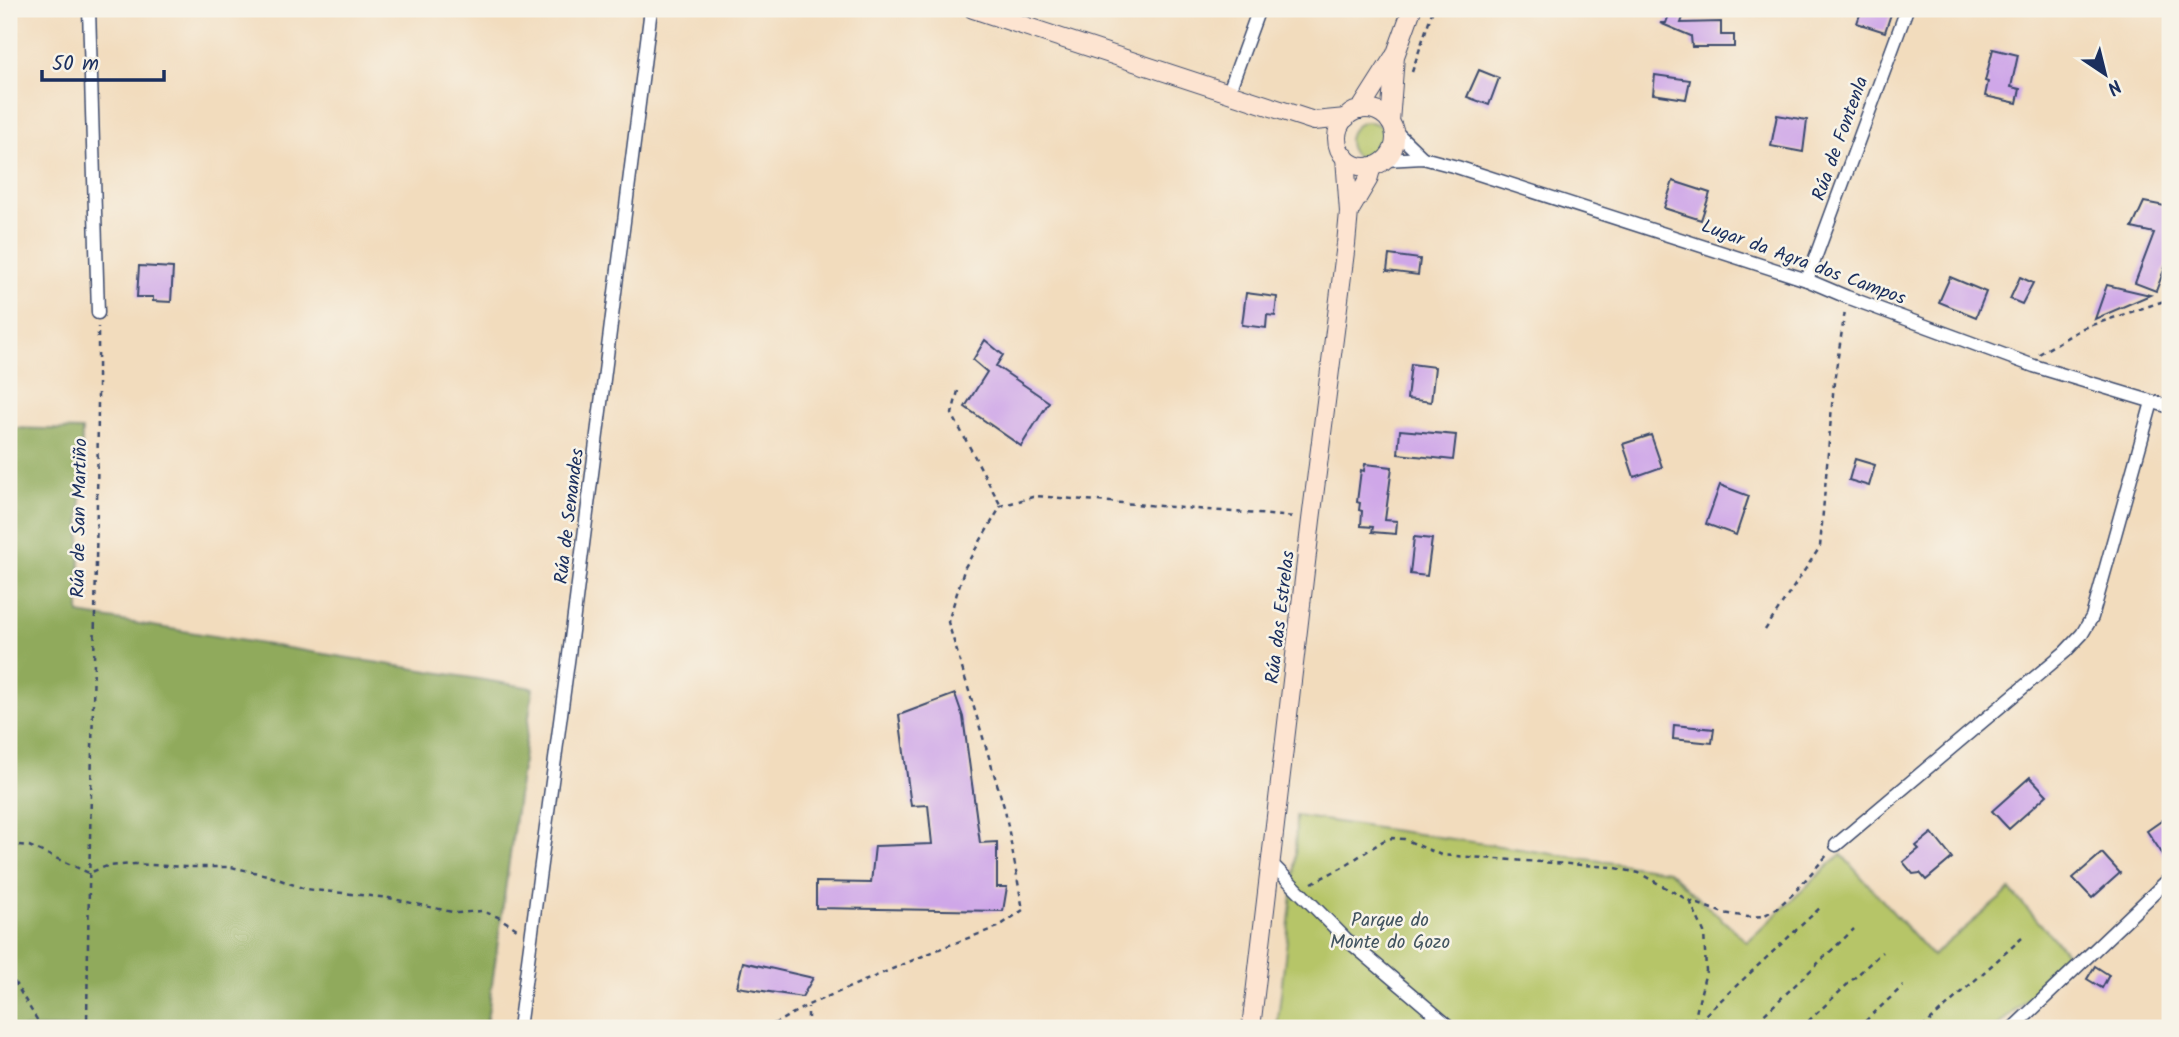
<svg xmlns="http://www.w3.org/2000/svg" width="2179" height="1037" font-family="Kalam,sans-serif">
<style>
.green{fill:#b6c568;stroke:#687a63;stroke-width:2}
.forest{fill:#90aa5c;stroke:#566c5d;stroke-width:2}
.building{fill:#cfa7e8}
.lines{fill:none;stroke-linecap:round;stroke-linejoin:round}
.street-casing{stroke:#3b496c;stroke-width:15}
.secondary-casing{stroke:#3b496c;stroke-width:20}
.path{stroke:#3b496c;stroke-width:2.5;stroke-dasharray:5 5;stroke-linecap:butt}
.street{stroke:#fff;stroke-width:12}
.secondary{stroke:#fde4d1;stroke-width:18}
.labels{text-anchor:middle;stroke-width:5;stroke-linejoin:round;paint-order:stroke}
.street-label{font-size:19px;fill:#1b2f5e;stroke:#f7f3e8}
.park-label{font-size:19px;fill:#425460;stroke:#f7f3e8}
</style>
<rect width="100%" height="100%" fill="#f7f3e8"/>
<filter id="ink" filterUnits="userSpaceOnUse"><feTurbulence type="fractalNoise" baseFrequency=".0143" numOctaves="2"/><feDisplacementMap in="SourceGraphic" scale="14" xChannelSelector="R" yChannelSelector="G"/><feConvolveMatrix kernelMatrix="1 2 1 2 8 2 1 2 1" color-interpolation-filters="sRGB"/></filter>
<filter id="wash" filterUnits="userSpaceOnUse"><feTurbulence type="fractalNoise" baseFrequency=".00686" numOctaves="4" result="noise"/><feDisplacementMap in="SourceGraphic" scale="28" xChannelSelector="R" yChannelSelector="G"/><feGaussianBlur stdDeviation="1.57" result="paint"/><feColorMatrix in="noise" values="0 0 0 0 0 0 0 0 0 0 0 0 0 0 0 0 0 1.4 0 .05"/><feComposite in="paint" operator="in"/></filter>
<g filter="url(#wash)">
<rect width="100%" height="100%" fill="#f2dcbd"/>
<!-- green -->
<g class="green">
<circle cx="1368" cy="141" r="19"/>
<path d="M1296 816 1668 871 1747 942 1841 854 1932 956 2010 890 2072 959 1995 1028H1277L1295 868Z"/>
</g>
<!-- forest -->
<path class="forest" d="M9 428 82 430 79 614 533 688 486 1028H9Z"/>
<g id="blocks">
<!-- building -->
<g class="building">
<path d="M1671 9H1686L1681 23 1721 22V35H1734V47H1692L1691 36 1660 23H1666Z"/>
<path d="M1862 9 1892 11 1885 32 1857 23Z"/>
<path d="M1993 49 2018 55 2011 87 2020 89 2017 103 1985 96 1988 82 1985 81Z"/>
<path d="M1479 70 1499 78 1489 105 1467 97Z"/>
<path d="M1655 75 1690 80 1686 99 1653 94Z"/>
<path d="M1777 115 1807 120 1803 152 1771 146Z"/>
<path d="M1673 181 1710 193 1701 220 1664 208Z"/>
<path d="M2144 202 2170 207V254L2156 291 2135 283 2154 233 2132 228Z"/>
<path d="M1389 255 1420 259 1418 275 1387 271Z"/>
<path d="M139 266 173 268 171 302 153 301V297H137Z"/>
<path d="M1950 277 1986 292 1976 317 1939 302Z"/>
<path d="M2020 277 2033 283 2022 304 2010 299Z"/>
<path d="M2107 285 2150 295 2095 319Z"/>
<path d="M1246 293 1277 297 1275 316 1267 315 1266 328 1242 325Z"/>
<path d="M985 340 1003 355 996 366 1049 402 1021 446 965 407 987 372 973 360Z"/>
<path d="M1411 364 1435 367 1431 402 1407 399Z"/>
<path d="M1400 430 1456 435 1453 460 1398 454Z"/>
<path d="M1651 435 1662 467 1634 477 1623 444Z"/>
<path d="M1855 459 1875 465 1869 486 1849 480Z"/>
<path d="M1365 464 1392 467 1385 520 1397 521 1396 534 1372 532 1373 527 1361 526 1362 511 1359 510 1360 503 1357 502 1361 470 1364 471Z"/>
<path d="M1720 485 1749 496 1736 535 1706 524Z"/>
<path d="M1414 537 1432 539 1427 576 1410 574Z"/>
<path d="M955 694 963 717 980 843 997 842V887H1007L1003 911 816 908V882L871 883 875 846 932 844 928 805 911 806 899 715Z"/>
<path d="M1674 725 1714 729 1712 743 1673 739Z"/>
<path d="M2030 777 2047 795 2009 829 1992 811Z"/>
<path d="M2170 815V865L2147 831Z"/>
<path d="M1932 833 1952 858 1926 880 1920 873 1913 874 1903 862 1919 849 1916 846Z"/>
<path d="M2102 853 2120 873 2092 898 2073 878Z"/>
<path d="M743 962 813 978 802 997 737 987Z"/>
<path d="M2095 966 2109 975 2102 988 2087 979Z"/>
</g>
</g>
</g>
<g filter="url(#ink)">
<use href="#blocks" fill-opacity="0" stroke="#3b496c" stroke-width="2"/>
<g class="lines">
<!-- street casing -->
<g class="street-casing">
<g id="street">
<path d="M89 9 98 313"/>
<path d="M1228 94 1259 9"/>
<path d="M1394 130 1423 158"/>
<path d="M1385 160 1423 158 1457 167 1807 280 1847 297 2034 366 2170 407"/>
<path d="M1807 280 1907 9"/>
<path d="M1836 845 2065 652 2082 634 2092 617 2152 402"/>
<path d="M1271 863 1346 939 1451 1028"/>
<path d="M519 1028 570 647 651 9"/>
<path d="M2013 1028 2170 878"/>
</g>
</g>
<!-- secondary casing -->
<g class="secondary-casing">
<g id="secondary">
<path d="M973 9 1314 121 1346 118"/>
<circle cx="1366" cy="138" r="29"/>
<path d="M1360 110 1393 58"/>
<path d="M1390 122 1395 56 1412 9"/>
<path d="M1349 212 1368 180 1372 166"/>
<path d="M1251 1028 1311 520 1346 244 1349 212 1345 157"/>
</g>
</g>
<!-- path -->
<g class="path">
<path d="M1412 72 1433 9"/>
<path d="M2039 354 2083 328 2170 299"/>
<path d="M958 391 952 414 1001 506"/>
<path d="M1765 630 1820 547 1834 382 1845 311"/>
<path d="M9 844 29 846 89 873 107 866 135 864 184 867H231L267 875 305 889 389 898 457 913 482 911 498 917 517 929"/>
<path d="M1312 883 1341 868 1383 841 1392 838 1404 839 1441 855 1611 867 1639 873 1690 901 1723 913 1748 917 1763 916 1776 909 1794 893 1828 854"/>
<path d="M1690 901 1704 932 1706 971 1693 1026"/>
<path d="M9 973 42 1028"/>
<path d="M87 1028C89 794 99 561 98 327"/>
<path d="M754 1028 772 1025 808 1005 944 947 998 927 1023 910 1005 810 948 622 965 567 1001 506 1036 496 1295 517"/>
<path d="M808 1028V1007"/>
<path d="M1691 1028 1822 906"/>
<path d="M1750 1028 1854 929"/>
<path d="M1801 1028 1882 952"/>
<path d="M1858 1028 1903 986"/>
<path d="M1922 1028 2022 938"/>
</g>
<!-- street -->
<use href="#street" class="street"/>
<!-- secondary -->
<use href="#secondary" class="secondary"/>
</g>
</g>
<g class="labels">
<!-- street labels -->
<g class="street-label">
<text transform="translate(1839 138) rotate(-70)" y="7">Rúa de Fontenla</text>
<text transform="translate(1804 261) rotate(20)" y="7">Lugar da Agra dos Campos</text>
<text transform="translate(568 516) rotate(-83)" y="7">Rúa de Senandes</text>
<text transform="translate(78 518) rotate(-89)" y="7">Rúa de San Martiño</text>
<text transform="translate(1279 617) rotate(-83)" y="7">Rúa das Estrelas</text>
</g>
<!-- park labels -->
<g class="park-label">
<text x="1390" y="926">Parque do<tspan x="1390" dy="22">Monte do Gozo</tspan></text>
</g>
</g>
<!-- margin -->
<rect width="2179" height="1037" fill="none" stroke="#f7f3e8" stroke-width="35"/>
<!-- north arrow -->
<g transform="translate(2105 74) rotate(145)" stroke="#f7f3e8" stroke-width="5" paint-order="stroke">
<path d="M0-5L12 26L0 18L-12 26Z" fill="#1b2f5e"/>
<text y="-10" font-size="19" font-weight="bold" text-anchor="middle" fill="#1b2f5e">N</text>
</g>
<!-- scale -->
<path d="M42 70v10h122v-10" fill="none" stroke="#1b2f5e" stroke-width="3.5"/>
<text x="52" y="70" font-size="21" fill="#1b2f5e" stroke="#f7f3e8" stroke-width="5" paint-order="stroke">50 m</text>
</svg>
